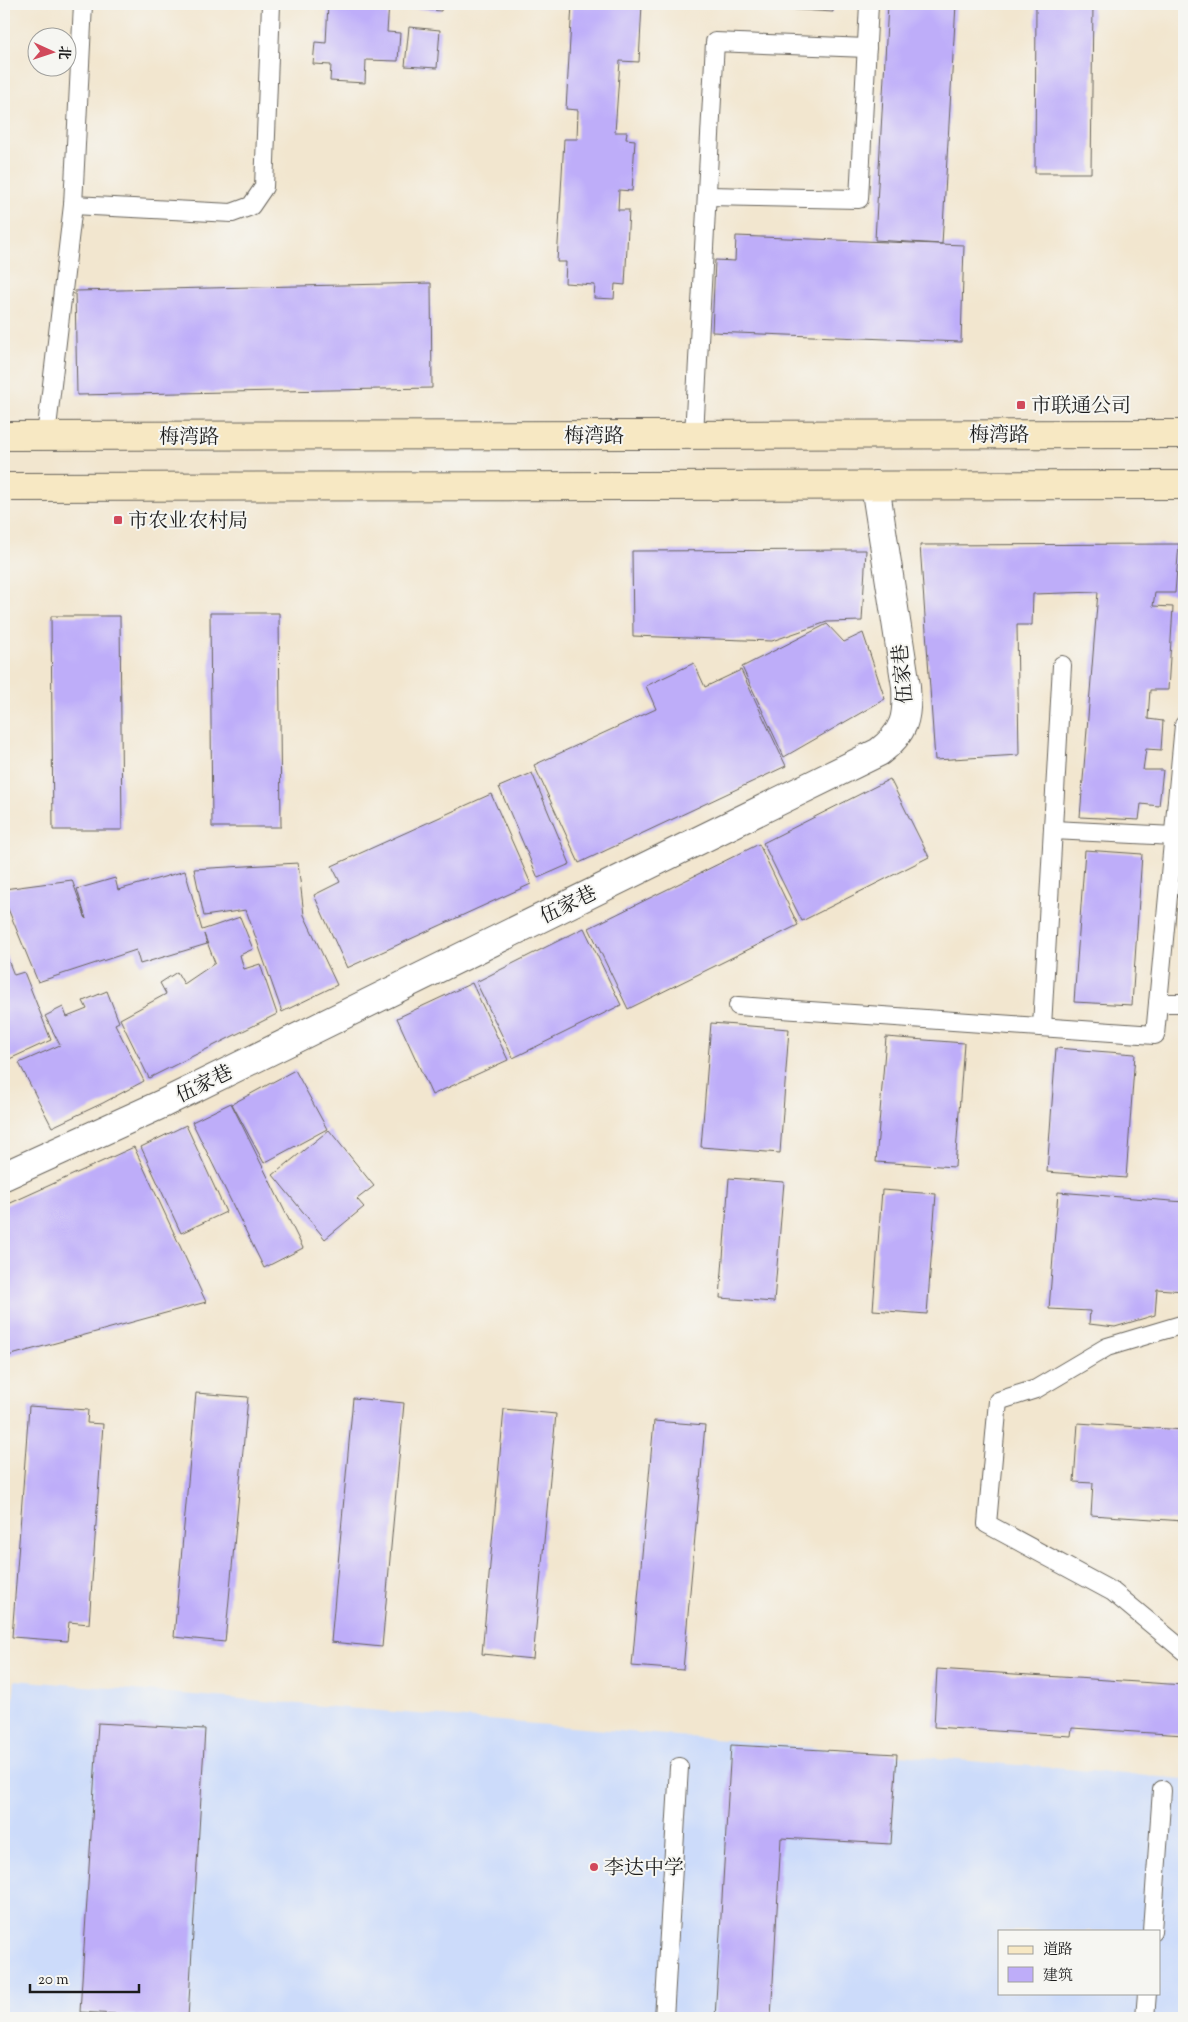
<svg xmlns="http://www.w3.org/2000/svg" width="1188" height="2022" font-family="'Sorts Mill Goudy','Noto Serif SC',serif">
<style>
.built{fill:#ccdbfa;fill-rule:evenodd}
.building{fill:#beadf9}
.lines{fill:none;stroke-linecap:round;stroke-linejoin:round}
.lane-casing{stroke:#67635b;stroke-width:20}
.street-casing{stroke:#67635b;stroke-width:30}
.secondary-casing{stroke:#67635b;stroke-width:30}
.lane{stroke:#fff;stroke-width:18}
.street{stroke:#fff;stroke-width:28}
.secondary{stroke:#f7e8c3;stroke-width:28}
.poi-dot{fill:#d1495b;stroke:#f6f6f2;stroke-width:2}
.labels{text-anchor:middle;stroke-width:4;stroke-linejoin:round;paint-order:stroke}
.poi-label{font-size:20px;fill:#1c1c1c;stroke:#f6f6f2;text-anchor:start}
.street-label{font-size:20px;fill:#1c1c1c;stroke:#f6f6f2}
</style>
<rect width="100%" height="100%" fill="#f6f6f2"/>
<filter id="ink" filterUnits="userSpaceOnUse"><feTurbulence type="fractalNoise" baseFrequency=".02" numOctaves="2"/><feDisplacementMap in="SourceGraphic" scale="10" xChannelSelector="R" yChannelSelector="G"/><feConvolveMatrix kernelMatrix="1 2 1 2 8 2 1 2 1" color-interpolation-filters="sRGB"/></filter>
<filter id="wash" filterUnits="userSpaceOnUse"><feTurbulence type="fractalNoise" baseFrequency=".0096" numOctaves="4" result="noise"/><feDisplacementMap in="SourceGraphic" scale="20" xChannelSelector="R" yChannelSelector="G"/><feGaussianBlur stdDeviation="1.12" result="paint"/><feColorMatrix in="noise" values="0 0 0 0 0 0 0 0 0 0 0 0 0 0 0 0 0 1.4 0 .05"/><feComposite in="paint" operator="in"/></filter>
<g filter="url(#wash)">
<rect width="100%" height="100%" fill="#f2e6cf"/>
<!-- built -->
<path class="built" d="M15 1680 1184 1779V2018H4V1803ZM999 1931H1159V1993H999Z"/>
<g id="blocks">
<!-- building -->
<g class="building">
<path d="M328 4H389L387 32 400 33 398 61 366 60 365 83 330 81 331 65 313 64 315 42 326 43Z"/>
<path d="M410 4H442L441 11 410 8Z"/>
<path d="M572 4H642L639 62 620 61 615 132H627L626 139 635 140 632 191 619 190 618 210H629L625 285 615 284 614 299 594 298 595 285 565 283 566 262H557L564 139H577L578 110 566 109Z"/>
<path d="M720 4H833V12L720 5Z"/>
<path d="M888 4H956L942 244 875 240Z"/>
<path d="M1036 4H1093L1091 173H1035Z"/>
<path d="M409 27 440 30 437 68 405 66Z"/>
<path d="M736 236 964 245 961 342 712 332 715 260 735 261Z"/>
<path d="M431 283 432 388 77 395 75 291Z"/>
<path d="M1179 544 1175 593H1155L1153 606 1173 607 1168 690H1150L1148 719 1163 721 1161 750 1146 749 1143 770H1163L1159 806 1141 804 1139 820 1080 817 1098 592 1033 594 1032 625H1017L1019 755 935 760 920 545Z"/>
<path d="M866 550 862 621 827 622 772 641 633 636 632 551Z"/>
<path d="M210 613H279L281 827H212Z"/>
<path d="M51 616H120L122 830H53Z"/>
<path d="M827 624 844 642 863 633 885 699 784 757 742 667Z"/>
<path d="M694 663 705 687 741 670 786 766 579 863 534 765 656 709 646 686Z"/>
<path d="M532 773 570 864 538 878 499 787Z"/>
<path d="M890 779 929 857 802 921 763 843Z"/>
<path d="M491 794 531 884 347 968 314 895 340 882 332 866Z"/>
<path d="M759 844 798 925 628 1009 589 928Z"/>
<path d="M1085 850 1142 854 1132 1005 1074 1002Z"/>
<path d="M298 863 304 915 337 985 282 1012 246 910 204 916 194 869Z"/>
<path d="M185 871 202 930 240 917 253 949 240 955 244 969 260 964 277 1014 149 1078 120 1019 166 994 160 983 177 972 184 984 215 963 204 934 207 944 140 964 136 950 38 982 4 899V889L72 880 86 919 77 889 115 878 118 890Z"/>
<path d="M584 928 621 1005 513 1058 476 982Z"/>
<path d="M4 950 14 975 24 972 51 1040 5 1061Z"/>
<path d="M472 983 508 1060 432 1095 397 1018Z"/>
<path d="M107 991 119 1022 115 1024 144 1081 103 1103 52 1127 19 1063 60 1045 45 1016 63 1007 67 1017 87 1009 83 1001Z"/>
<path d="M711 1023 789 1029 780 1153 701 1147Z"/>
<path d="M886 1037 964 1043 955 1167 876 1162Z"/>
<path d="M1056 1048 1135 1054 1126 1178 1047 1172Z"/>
<path d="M295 1070 327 1129 264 1163 232 1104Z"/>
<path d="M231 1103 303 1248 264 1268 192 1122Z"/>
<path d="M186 1125 226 1212 181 1233 141 1147Z"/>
<path d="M329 1130 374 1186 357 1199 364 1207 325 1239 273 1175Z"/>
<path d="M134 1147 206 1302 4 1357V1206Z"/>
<path d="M729 1178 784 1182 774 1302 720 1298Z"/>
<path d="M882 1190 936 1194 927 1314 873 1310Z"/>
<path d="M1058 1192 1184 1202V1291L1157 1289 1155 1315 1115 1327 1089 1324 1090 1311 1049 1309Z"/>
<path d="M196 1393 248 1397 225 1642 174 1637Z"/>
<path d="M353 1398 404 1403 382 1647 331 1642Z"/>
<path d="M29 1406 88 1410 87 1423 103 1424 89 1624 69 1622 67 1641 12 1637Z"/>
<path d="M504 1409 556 1414 533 1659 482 1654Z"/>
<path d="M654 1421 705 1425 683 1670 632 1666Z"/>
<path d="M1078 1423 1184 1430V1521L1091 1515 1093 1483 1074 1482Z"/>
<path d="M937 1669 1184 1685V1735L1072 1728 1071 1736 934 1727Z"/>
<path d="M98 1723 205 1729 188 2018 80 2012Z"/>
<path d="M731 1745 897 1754 891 1844 781 1838 771 2018H715Z"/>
</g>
</g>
</g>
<g filter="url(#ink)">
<use href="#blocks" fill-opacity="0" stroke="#67635b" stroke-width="1"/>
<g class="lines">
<!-- lane casing -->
<g class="lane-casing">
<g id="lane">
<path d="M707 196 859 199 869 4"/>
<path d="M73 205 232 213 251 206 264 187 271 4"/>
<path d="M694 435 715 42 867 48"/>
<path d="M46 436 73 205 83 4"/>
<path d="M1053 830 1174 836"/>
<path d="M1158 1003H1184"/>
<path d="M738 1006 1155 1035 1184 725"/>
<path d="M1042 1027 1062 665"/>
<path d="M1184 1324 1107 1347 1036 1389 998 1401 987 1524 1113 1592 1184 1651"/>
<path d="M1152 1931 1162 1790"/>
<path d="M664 2018 679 1767"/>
<path d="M1145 2018 1147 1993"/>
</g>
</g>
<!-- street casing -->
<g class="street-casing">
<path id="street" d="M4 1176 162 1104 879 752C905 732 908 718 906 686L875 485"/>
</g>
<!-- secondary casing -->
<g class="secondary-casing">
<g id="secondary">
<path d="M4 436 1184 434"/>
<path d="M4 487 1184 485"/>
</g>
</g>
<!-- lane -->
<use href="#lane" class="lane"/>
<!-- street -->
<use href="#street" class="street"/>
<!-- secondary -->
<use href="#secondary" class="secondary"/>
</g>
</g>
<!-- markers -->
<g class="poi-dot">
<rect x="1016" y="400" width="10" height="10" rx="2.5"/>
<rect x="113" y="515" width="10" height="10" rx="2.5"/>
<circle cx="594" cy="1867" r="5"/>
</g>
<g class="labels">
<!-- poi labels -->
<g class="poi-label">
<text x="1031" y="412">市联通公司</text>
<text x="128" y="527">市农业农村局</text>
<text x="604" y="1874">李达中学</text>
</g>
<!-- street labels -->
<g class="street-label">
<text x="999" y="441">梅湾路</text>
<text x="594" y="442">梅湾路</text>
<text x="189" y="443">梅湾路</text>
<text transform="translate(902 674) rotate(-95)" y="7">伍家巷</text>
<text transform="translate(568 904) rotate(-26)" y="7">伍家巷</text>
<text transform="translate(204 1083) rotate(-26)" y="7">伍家巷</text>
</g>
</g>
<!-- margin -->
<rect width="1188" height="2022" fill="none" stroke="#f6f6f2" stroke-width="20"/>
<!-- legend -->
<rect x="998" y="1930" width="162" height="65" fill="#f6f6f2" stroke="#9f9f9c"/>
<rect x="1008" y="1946" width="25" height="8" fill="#f7e8c3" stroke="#9f9f9c"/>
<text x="1043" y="1954" font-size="15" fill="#1c1c1c">道路</text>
<rect x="1008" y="1967" width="25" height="15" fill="#beadf9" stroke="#9f9f9c"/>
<text x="1043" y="1980" font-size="15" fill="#1c1c1c">建筑</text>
<!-- north arrow -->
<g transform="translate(52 52) rotate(93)"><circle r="24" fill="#f6f6f2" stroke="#9f9f9c"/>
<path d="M0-4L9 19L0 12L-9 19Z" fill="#d1495b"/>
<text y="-8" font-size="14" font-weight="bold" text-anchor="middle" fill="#1c1c1c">北</text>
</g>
<!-- scale -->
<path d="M30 1984v8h109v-8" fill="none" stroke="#1c1c1c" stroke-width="2.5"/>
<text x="38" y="1984" font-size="15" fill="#1c1c1c" stroke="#f6f6f2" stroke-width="4" paint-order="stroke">20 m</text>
</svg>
